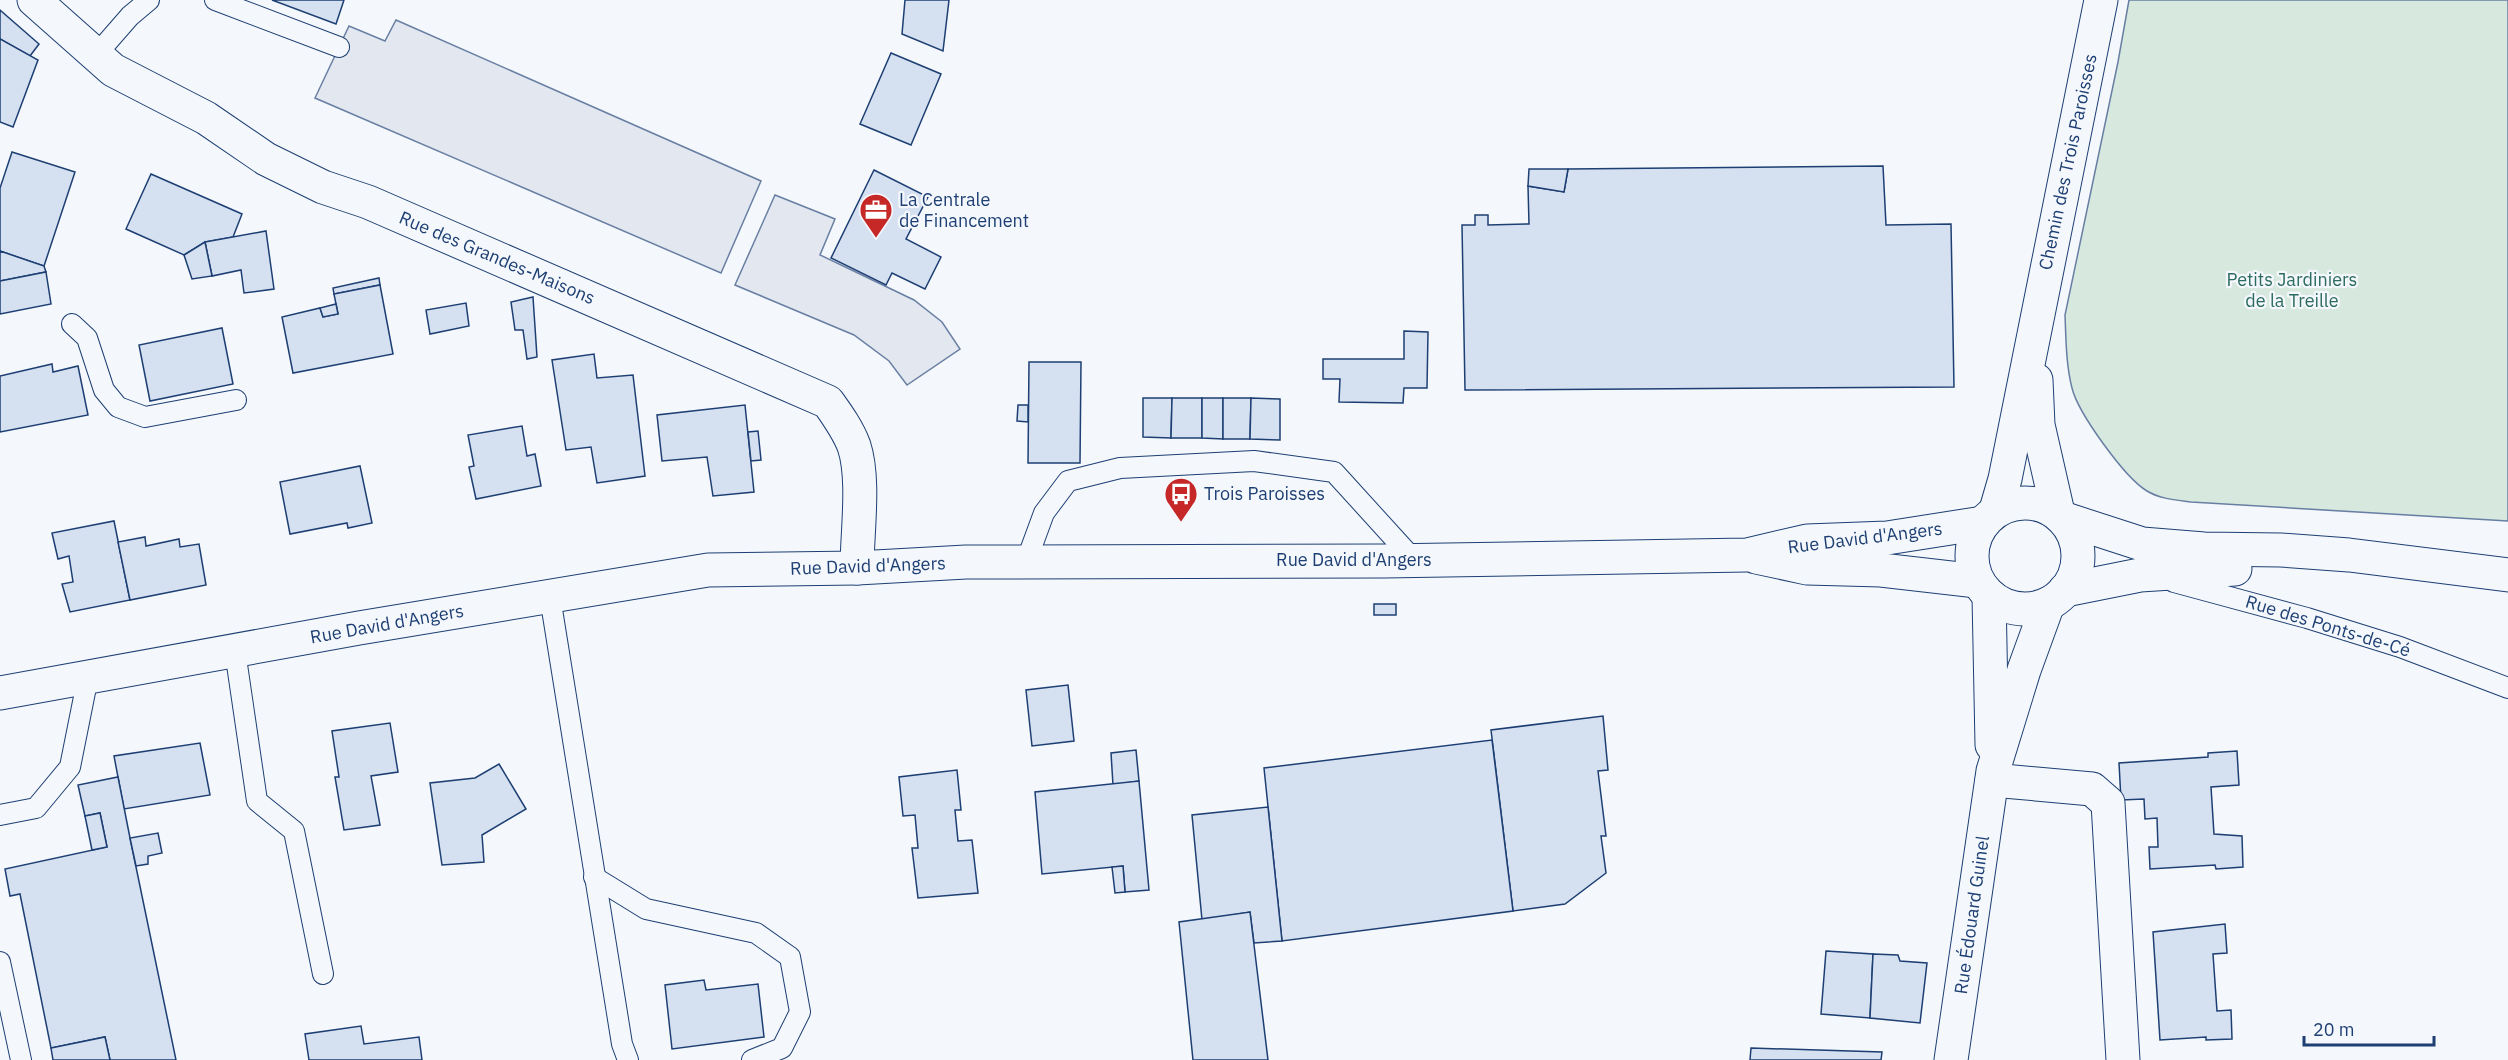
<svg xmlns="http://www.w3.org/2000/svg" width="2508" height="1060" font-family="'IBM Plex Sans',sans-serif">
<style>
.green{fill:#d7e8df;stroke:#687fa3;stroke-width:1.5}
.parking{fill:#e3e8f0;stroke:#687fa3;stroke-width:1.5}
.building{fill:#d5e0f0;stroke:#1d3f73;stroke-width:1.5}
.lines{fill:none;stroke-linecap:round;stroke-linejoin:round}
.service-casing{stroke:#1d3f73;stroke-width:22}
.minor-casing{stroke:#1d3f73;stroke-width:35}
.secondary-casing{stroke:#1d3f73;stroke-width:35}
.service{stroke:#f4f7fb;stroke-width:20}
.minor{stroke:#f4f7fb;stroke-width:33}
.secondary{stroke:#f4f7fb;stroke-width:33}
.labels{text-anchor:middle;stroke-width:4.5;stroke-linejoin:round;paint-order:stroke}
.street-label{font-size:18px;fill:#1d3f73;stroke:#f4f7fb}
.poi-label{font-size:18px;fill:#1d3f73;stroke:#f4f7fb;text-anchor:start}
.park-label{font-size:18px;fill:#2c6c60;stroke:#f4f7fb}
</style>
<rect width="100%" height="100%" fill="#f4f7fb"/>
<!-- green -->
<path class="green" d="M2129 0H2508V521L2191 502C2176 500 2160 499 2147 491 2125 478 2078 413 2072 388 2066 365 2066 339 2065 315L2118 62Z"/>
<!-- parking -->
<g class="parking">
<path d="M396 20 761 181 721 273 315 98 349 26 385 41Z"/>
<path d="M775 195 835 219 820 255 914 300 942 322 960 349 907 385 889 361 854 335 735 285Z"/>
</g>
<!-- building -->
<g class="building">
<path d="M272 0H344L336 24Z"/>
<path d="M905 0H949L943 51 902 34Z"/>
<path d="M0 10 39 44 30 56 0 39Z"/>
<path d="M0 39 38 60 13 127 0 122Z"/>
<path d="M891 53 941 74 911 145 860 124Z"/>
<path d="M12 152 75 172 44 266 0 251V188Z"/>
<path d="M1883 166 1886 225 1951 224 1954 387 1465 390 1462 225H1475V215H1488V225L1529 224 1528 186 1564 192 1568 169Z"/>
<path d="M1529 169H1568L1564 192 1528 186Z"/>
<path d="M874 170 928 197 906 239 941 257 925 289 892 273 886 285 831 258Z"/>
<path d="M151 174 242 214 233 237 205 242 184 255 126 229Z"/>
<path d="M266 231 274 289 244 293 241 270 212 276 205 242Z"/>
<path d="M205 242 212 276 192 279 184 255Z"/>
<path d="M0 251 44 266 46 272 0 281Z"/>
<path d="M46 272 51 304 0 314V281Z"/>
<path d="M379 278 380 285 334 294 333 288Z"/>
<path d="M380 285 393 354 293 373 282 317 320 308 323 317 338 314 334 294Z"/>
<path d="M533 297 537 357 527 359 523 330H515L511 302Z"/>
<path d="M466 303 469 326 430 334 426 310Z"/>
<path d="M336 304 338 314 323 317 320 308Z"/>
<path d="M222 328 233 384 150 401 139 345Z"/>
<path d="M1404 331 1428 332 1427 388H1404L1403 403 1339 402 1340 379H1323V359H1404Z"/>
<path d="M594 354 597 378 633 375 645 476 597 483 591 447 566 450 552 360Z"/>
<path d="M1029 362H1081L1080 463H1028Z"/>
<path d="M52 364 53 372 78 366 88 415 0 432V376Z"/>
<path d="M1143 398H1172L1171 438 1143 437Z"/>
<path d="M1172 398H1202V438H1171Z"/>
<path d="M1202 398H1223V439L1202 438Z"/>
<path d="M1223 398H1251L1250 439H1223Z"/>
<path d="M1251 398 1280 399V440L1250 439Z"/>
<path d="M745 405 754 492 713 496 707 457 662 461 657 415Z"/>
<path d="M1018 405H1028V422L1017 421Z"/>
<path d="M522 426 527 456 535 454 541 486 476 499 469 467 474 466 468 435Z"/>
<path d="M758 431 761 460 751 461 748 432Z"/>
<path d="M360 466 372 523 348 528 347 523 290 534 280 482Z"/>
<path d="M114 521 130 600 70 612 62 584 73 582 69 556 58 559 52 533Z"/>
<path d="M145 537 146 546 179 539 180 547 199 544 206 585 130 600 118 542Z"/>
<rect x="1374" y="604" width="22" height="11"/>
<path d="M1068 685 1074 741 1032 746 1026 690Z"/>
<path d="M1603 716 1608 770 1598 771 1606 836H1601L1606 873 1565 904 1513 911 1491 730Z"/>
<path d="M390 723 398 772 371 776 380 825 344 830 335 777H339L332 731Z"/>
<path d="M1492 740 1513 911 1282 941 1264 768Z"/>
<path d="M200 743 210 795 124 809 114 756Z"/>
<path d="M1136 750 1139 781 1113 785 1111 753Z"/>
<path d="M2237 751 2239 785 2211 787 2214 834 2242 836 2243 867 2216 869 2215 865 2150 869 2149 847H2158L2157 818 2145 819 2144 799 2121 800 2119 763 2208 757V753Z"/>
<path d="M499 764 526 809 482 835 484 862 442 865 430 783 475 778Z"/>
<path d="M957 770 961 810H955L958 841 972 840 978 893 918 898 912 848H918L915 815 903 816 899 777Z"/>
<path d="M118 777 130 838 176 1060H110L105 1037 51 1048 20 894 10 896 5 869 107 847 100 813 85 816 78 785Z"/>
<path d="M1139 781 1149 890 1125 892 1123 866 1042 874 1035 792Z"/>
<path d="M1268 807 1282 941 1254 943 1250 912 1202 920 1192 815Z"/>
<path d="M100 813 107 847 92 850 85 816Z"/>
<path d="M158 833 162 853 148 856V864L136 866 130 838Z"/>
<path d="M1123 866 1125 892 1115 893 1112 867Z"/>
<path d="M1250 912 1268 1060H1193L1179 922Z"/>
<path d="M2225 924 2227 953 2213 954 2217 1011 2231 1010 2232 1039 2206 1040V1037L2160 1040 2153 932Z"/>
<path d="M1826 951 1873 954 1870 1018 1821 1014Z"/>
<path d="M1873 954 1898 955 1900 961 1927 963 1920 1023 1870 1018Z"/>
<path d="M704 980 706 990 758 984 764 1037 672 1049 665 985Z"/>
<path d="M361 1026 364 1044 419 1037 422 1060H309L305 1034Z"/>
<path d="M105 1037 110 1060H53L51 1048Z"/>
<path d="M1751 1048 1882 1052 1881 1060H1750Z"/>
</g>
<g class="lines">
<!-- service casing -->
<g class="service-casing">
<g id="service">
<path d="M215 0 339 47"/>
<path d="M96 55 130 16 149 0"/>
<path d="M72 324 87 338 104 390 118 407 145 417 236 400"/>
<path d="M1026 562 1044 513 1068 481 1120 468 1254 461 1334 472 1414 560"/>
<path d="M2174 582 2307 618 2400 647 2508 688"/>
<path d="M550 597 622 1044 628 1060"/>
<path d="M235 651 257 801 294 831 323 974"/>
<path d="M0 815 36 808 70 767 88 677"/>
<path d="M594 877 646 909 756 933 790 957 800 1012 782 1048 752 1060"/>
<path d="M0 962 21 1060"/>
</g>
</g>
<!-- minor casing -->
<g class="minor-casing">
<g id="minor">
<path d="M34 0 113 70 206 118 266 159 323 187 368 202 828 402C838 416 848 430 854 446 865 479 857 533 857 568"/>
<path d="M2036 380 2038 425 2058 513"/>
<path d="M1996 510 2005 479 2101 0"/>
<path d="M1989 596 1992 745"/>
<path d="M1992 780 2092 789 2108 803 2123 1060"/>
<path d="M1951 1060 1993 771 2024 670 2048 604"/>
</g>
</g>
<!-- secondary casing -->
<g class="secondary-casing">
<g id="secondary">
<circle cx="2025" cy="556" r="53"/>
<path d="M2062 518 2142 544 2204 549 2281 550 2349 555 2508 575"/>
<path d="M1756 557 1807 568 1881 570 1977 581"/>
<path d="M2065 590 2140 575 2235 569"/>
<path d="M0 693 359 628 708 570 857 568 966 562 1384 561 1747 555 1807 541 1887 538 1983 523"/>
</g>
</g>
<!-- service -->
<use href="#service" class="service"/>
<!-- minor -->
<use href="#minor" class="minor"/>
<!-- secondary -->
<use href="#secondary" class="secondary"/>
</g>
<!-- icons -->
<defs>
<g id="office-pin" transform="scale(1.725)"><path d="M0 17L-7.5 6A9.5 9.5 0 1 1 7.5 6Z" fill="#c62828" stroke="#f4f7fb"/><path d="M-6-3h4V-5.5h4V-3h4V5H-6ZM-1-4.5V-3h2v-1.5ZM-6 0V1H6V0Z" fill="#fff"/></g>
<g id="bus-pin" transform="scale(1.725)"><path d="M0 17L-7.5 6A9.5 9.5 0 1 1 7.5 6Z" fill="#c62828" stroke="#f4f7fb"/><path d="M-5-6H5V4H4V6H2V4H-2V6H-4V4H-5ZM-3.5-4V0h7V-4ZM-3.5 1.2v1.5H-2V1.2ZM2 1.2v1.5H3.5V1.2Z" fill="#fff"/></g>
</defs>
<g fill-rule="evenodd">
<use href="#office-pin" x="876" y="210"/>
<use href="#bus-pin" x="1181" y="494"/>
</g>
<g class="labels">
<!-- street labels -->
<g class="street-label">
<text transform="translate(2068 162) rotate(-78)" y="6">Chemin des Trois Paroisses</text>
<text transform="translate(497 258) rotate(23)" y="6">Rue des Grandes-Maisons</text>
<text transform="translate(1865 538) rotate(-7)" y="6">Rue David d'Angers</text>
<text x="1354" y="566">Rue David d'Angers</text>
<text transform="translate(868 566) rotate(-2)" y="6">Rue David d'Angers</text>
<text transform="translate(387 624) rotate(-10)" y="6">Rue David d'Angers</text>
<text transform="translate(2328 626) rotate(17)" y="6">Rue des Ponts-de-Cé</text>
<text transform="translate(1972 915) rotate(-82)" y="6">Rue Édouard Guinel</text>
</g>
<!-- poi labels -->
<g class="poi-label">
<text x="899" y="206">La Centrale<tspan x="899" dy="21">de Financement</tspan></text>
<text x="1204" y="500">Trois Paroisses</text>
</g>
<!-- park labels -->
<g class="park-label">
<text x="2292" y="286">Petits Jardiniers<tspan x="2292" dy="21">de la Treille</tspan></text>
</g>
</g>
<!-- scale -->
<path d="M2304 1036v9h130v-9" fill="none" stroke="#1d3f73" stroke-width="3"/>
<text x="2313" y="1036" font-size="18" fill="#1d3f73" stroke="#f4f7fb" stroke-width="4.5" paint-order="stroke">20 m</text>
</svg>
